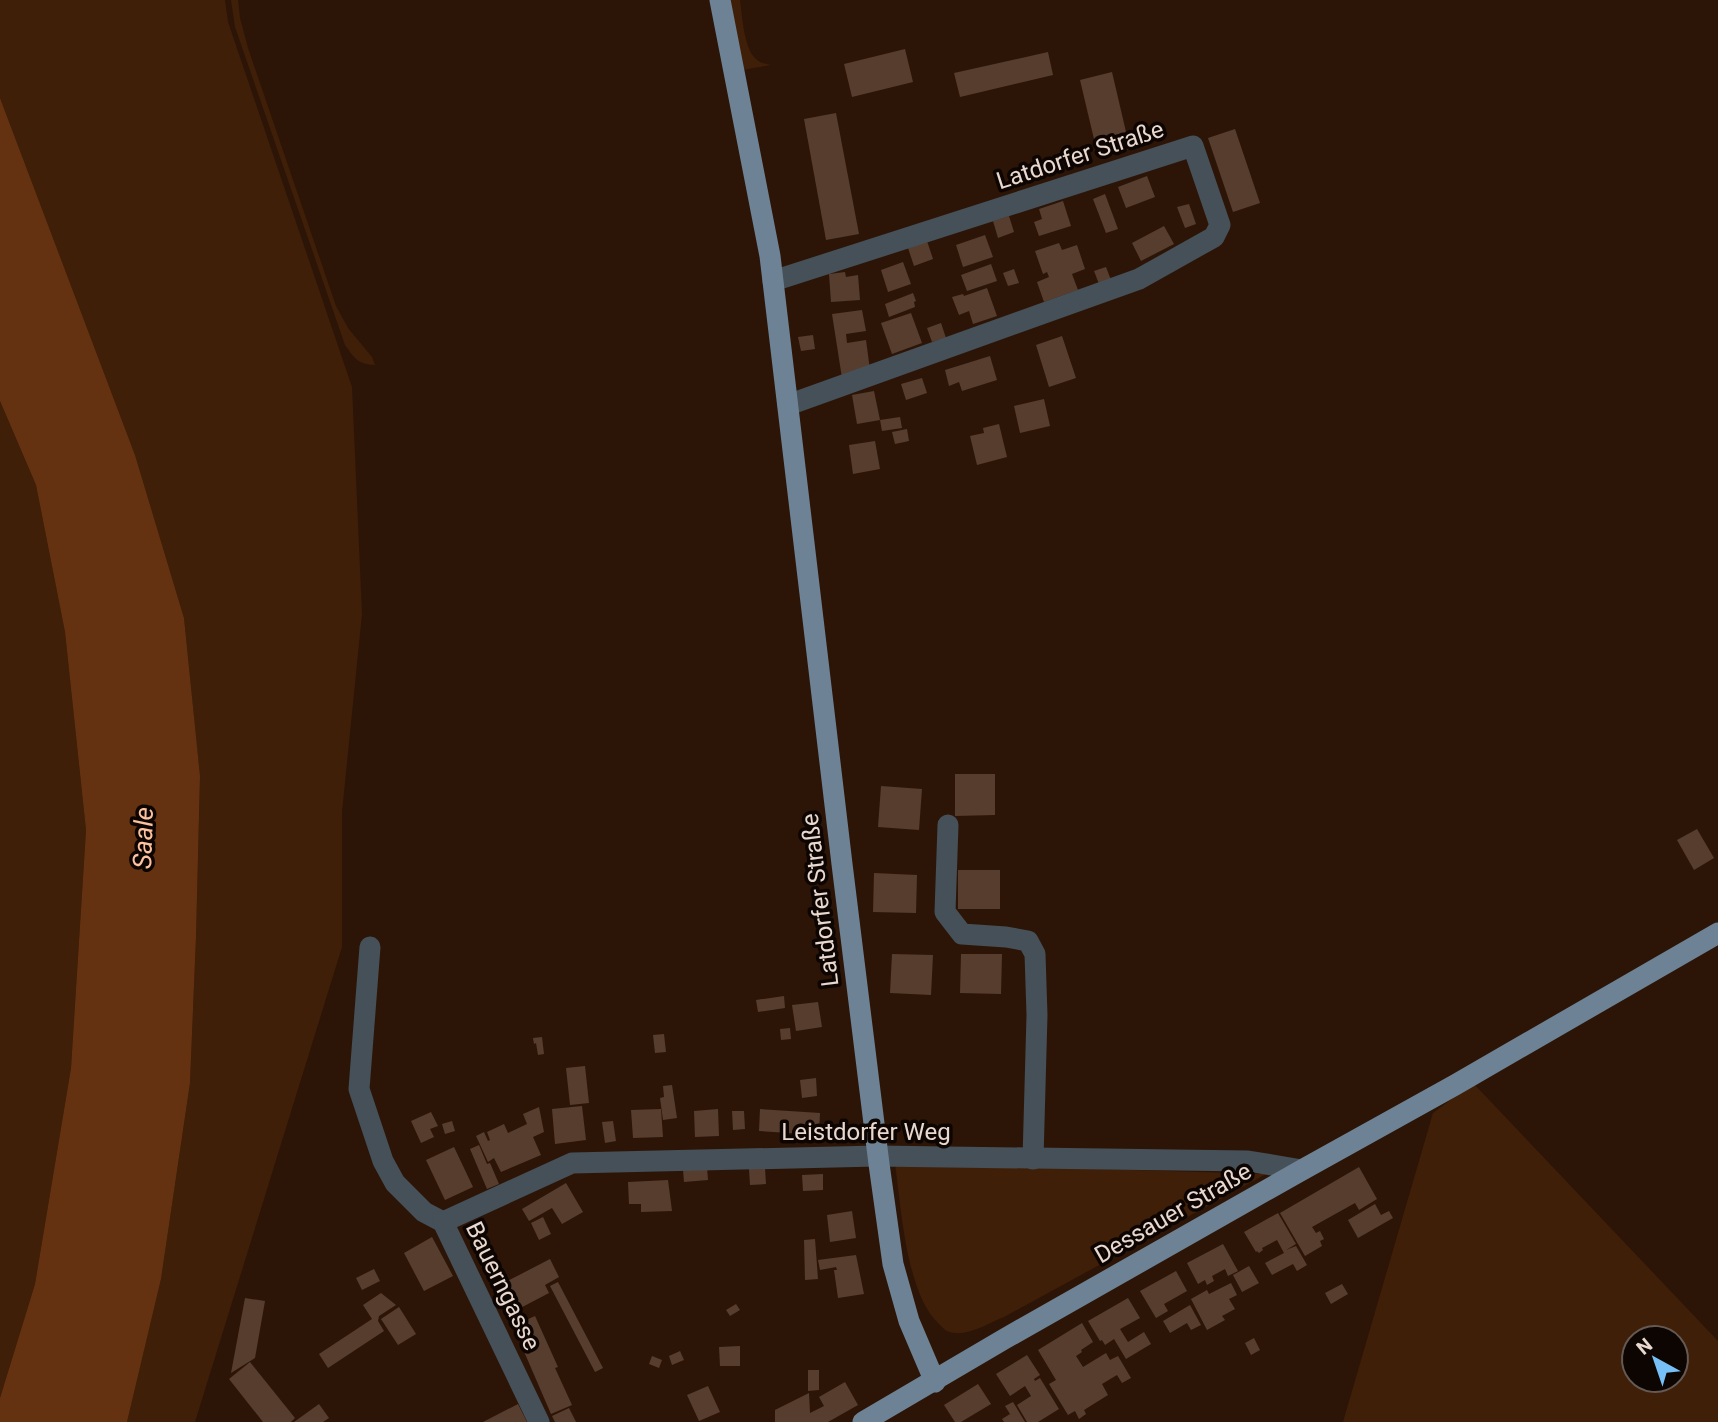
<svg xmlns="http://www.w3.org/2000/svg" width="1718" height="1422" font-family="Roboto,sans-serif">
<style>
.green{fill:#401f08;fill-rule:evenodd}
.water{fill:#643210}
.building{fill:#573d2e}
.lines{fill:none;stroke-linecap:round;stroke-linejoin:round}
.minor{stroke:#455058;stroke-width:21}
.major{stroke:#6d8395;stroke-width:21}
.labels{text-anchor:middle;stroke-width:7;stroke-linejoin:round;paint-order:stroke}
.street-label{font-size:24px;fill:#e8d8cf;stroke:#0d0502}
.water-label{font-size:26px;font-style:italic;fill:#fdc2a0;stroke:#0d0502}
</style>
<rect width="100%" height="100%" fill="#2c1507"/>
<!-- green -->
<g class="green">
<path d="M0 0H225L228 22 352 387 362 614 342 812V947L195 1422H127L161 1279 190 1083 196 937 200 777 184 618 135 455 0 98Z"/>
<path d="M231 0H238L240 18 248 48 336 306 348 328 372 357 375 365C358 364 355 359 345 345L235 27Z"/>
<path d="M729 0H740C742 15 744 49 756 59 760 63 766 64 771 65L742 70Z"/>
<path d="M0 401 36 485 65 632 86 830 71 1068 35 1284 0 1398Z"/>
<path d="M1473 1083 1718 1341V1422H1343L1433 1113ZM1634 1338H1676V1380H1634Z"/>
<path d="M895 1163 1266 1174 1004 1317C988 1323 965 1339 947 1331 946 1331 939 1324 939 1324 906 1294 901 1206 895 1163Z"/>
</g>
<!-- water -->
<path class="water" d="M0 98 135 455 184 618 200 776 196 937 190 1083 161 1279 127 1422H0V1398L35 1284 71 1068 86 830 65 632 36 485 0 401Z"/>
<!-- building -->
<g class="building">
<path d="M905 49 913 82 852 97 844 64Z"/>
<path d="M1048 52 1053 75 960 97 954 73Z"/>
<path d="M1112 72 1130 149 1098 156 1080 80Z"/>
<path d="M836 113 859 234 826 240 804 119Z"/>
<path d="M1235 129 1260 203 1233 212 1208 138Z"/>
<path d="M1147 176 1155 197 1126 208 1118 187Z"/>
<path d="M1105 194 1118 229 1106 233 1093 199Z"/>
<path d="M1063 201 1071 226 1039 236 1034 222 1042 219 1039 209Z"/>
<path d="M1189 204 1196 224 1185 228 1177 207Z"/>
<path d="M1009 216 1014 232 998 238 993 221Z"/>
<path d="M1164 226 1174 244 1141 261 1132 243Z"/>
<path d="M985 235 993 257 963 267 956 245Z"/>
<path d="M927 241 933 259 914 266 908 248Z"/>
<path d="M1059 243 1062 250 1077 245 1085 269 1072 274 1078 290 1044 302 1037 282 1049 277 1047 272 1043 274 1035 251Z"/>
<path d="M903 262 911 284 888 292 881 270Z"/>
<path d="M991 264 997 281 967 291 961 275Z"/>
<path d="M1106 267 1111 280 1099 284 1094 271Z"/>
<path d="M1014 269 1019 283 1008 286 1003 273Z"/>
<path d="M845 272 846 277 858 275 860 300 831 302 829 274Z"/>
<path d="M987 288 997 316 973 324 969 311 959 315 952 297 963 294 964 296Z"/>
<path d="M913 293 916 301 914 302 915 307 889 317 885 304Z"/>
<path d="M862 310 866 331 846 334 847 343 866 340 870 370 842 378 832 314Z"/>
<path d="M911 313 922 343 892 354 881 323Z"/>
<path d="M941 323 946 338 932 342 927 328Z"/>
<path d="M813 335 815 349 801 351 798 337Z"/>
<path d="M1062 336 1076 378 1049 387 1036 345Z"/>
<path d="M990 356 997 380 962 391 959 382 949 386 945 370Z"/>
<path d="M922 378 927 393 906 400 901 384Z"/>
<path d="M874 391 880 420 857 424 852 395Z"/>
<path d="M1044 399 1050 426 1020 433 1014 406Z"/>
<path d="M900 417 902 428 882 431 880 420Z"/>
<path d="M999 424 1007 457 977 465 970 436 984 433 983 428Z"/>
<path d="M907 429 909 441 895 444 892 432Z"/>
<path d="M875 441 880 469 853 474 849 445Z"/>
<path d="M955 774H995V815L955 816Z"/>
<path d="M881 786 922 789 919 830 878 827Z"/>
<path d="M1697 829 1714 858 1694 870 1677 840Z"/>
<rect x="958" y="870" width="42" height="39"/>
<path d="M874 873 917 875 916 913 873 912Z"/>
<path d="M892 954 933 955 931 995 890 993Z"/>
<path d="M961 954H1002L1001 994 960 993Z"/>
<path d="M784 996 785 1008 758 1012 756 1000Z"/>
<path d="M818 1002 822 1027 796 1031 792 1005Z"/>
<path d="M790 1028 791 1039 781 1040 780 1029Z"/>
<path d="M664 1034 666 1052 655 1053 653 1035Z"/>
<path d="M542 1037 544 1054 538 1055 536 1043 534 1044 533 1038Z"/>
<path d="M585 1066 589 1103 570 1105 566 1068Z"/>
<path d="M816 1078 817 1096 802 1098 800 1080Z"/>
<path d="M672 1085 677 1118 663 1120 660 1098 664 1097 663 1086Z"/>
<path d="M582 1106 586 1140 555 1144 552 1109Z"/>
<path d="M539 1107 544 1132 533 1137 541 1155 501 1172 494 1158 488 1162 476 1136 484 1132 488 1141 490 1140 487 1132 504 1124 508 1133 527 1124 523 1114Z"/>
<path d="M661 1109 663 1137 633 1138 631 1110Z"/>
<path d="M718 1109 719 1136 695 1137 694 1111Z"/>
<path d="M760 1109 820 1113 819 1135 759 1131Z"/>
<path d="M732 1111H744L745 1129 733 1130Z"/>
<path d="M431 1112 438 1126 430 1129 434 1137 421 1143 411 1121Z"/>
<path d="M452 1121 455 1131 445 1134 442 1124Z"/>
<path d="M613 1121 616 1141 605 1143 602 1122Z"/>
<path d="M479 1145 487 1164 490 1163 499 1184 487 1189 470 1149Z"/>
<path d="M454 1147 473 1187 445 1200 426 1160Z"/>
<path d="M707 1167 708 1180 684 1182 683 1170Z"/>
<path d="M1359 1167 1377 1199 1359 1210 1355 1203 1312 1227 1316 1233 1320 1231 1324 1239 1320 1241 1322 1246 1305 1256 1280 1213Z"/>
<path d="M765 1168 766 1184 750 1185 749 1169Z"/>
<path d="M823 1174V1190L803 1191 802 1175Z"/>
<path d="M668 1180 672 1211 641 1212V1204H629L628 1182Z"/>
<path d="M566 1183 583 1212 562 1224 552 1208 529 1221 522 1209Z"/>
<path d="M1375 1204 1381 1215 1389 1211 1393 1218 1358 1238 1348 1220Z"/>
<path d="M852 1211 856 1238 830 1242 827 1215Z"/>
<path d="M1278 1213 1296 1244 1286 1250 1296 1246 1307 1265 1297 1271 1293 1264 1272 1275 1265 1263 1284 1253 1277 1240 1262 1248 1263 1250 1259 1253 1257 1251 1256 1252 1244 1232Z"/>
<path d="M543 1217 551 1234 539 1240 531 1223Z"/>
<path d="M432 1237 453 1276 424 1291 404 1253Z"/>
<path d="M815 1239 818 1279 805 1280 804 1240Z"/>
<path d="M1223 1244 1238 1271 1228 1276 1225 1269 1212 1276 1214 1281 1207 1285 1205 1280 1198 1284 1187 1263Z"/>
<path d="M856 1255 864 1294 838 1298 834 1270H837L836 1267 820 1270 818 1260Z"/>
<path d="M550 1259 559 1277 545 1285 549 1293 509 1314 496 1287Z"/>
<path d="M1249 1266 1259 1283 1242 1292 1233 1275Z"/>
<path d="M374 1269 380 1281 362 1290 356 1278Z"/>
<path d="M1176 1271 1187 1291 1164 1304 1168 1311 1156 1318 1140 1291Z"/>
<path d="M558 1282 603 1368 595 1372 550 1286Z"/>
<path d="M1231 1283 1237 1295 1229 1299 1235 1309 1222 1316 1225 1320 1207 1330 1191 1299 1207 1290 1209 1294Z"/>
<path d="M1342 1284 1348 1294 1331 1304 1325 1293Z"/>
<path d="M381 1293 396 1305 379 1316 378 1321 384 1331 328 1368 319 1354 372 1319 363 1305Z"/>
<path d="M245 1298 265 1301 255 1358 231 1373Z"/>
<path d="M1128 1298 1140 1318 1120 1329 1128 1342 1144 1332 1151 1344 1126 1359 1114 1339 1105 1345 1102 1340 1100 1341 1088 1321Z"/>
<path d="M736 1304 740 1310 730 1316 726 1310Z"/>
<path d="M1190 1305 1201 1325 1191 1330 1187 1323 1170 1333 1163 1321Z"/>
<path d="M399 1307 416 1334 398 1345 381 1319Z"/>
<path d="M535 1316 558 1367 555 1368 572 1405 551 1414 513 1326Z"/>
<path d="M1082 1323 1093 1342 1081 1350 1082 1352 1076 1356 1083 1367 1106 1353 1110 1360 1118 1356 1131 1378 1122 1383 1117 1375 1102 1384 1108 1395 1084 1410 1086 1414 1079 1419 1075 1411 1068 1415 1049 1384 1056 1380 1038 1350Z"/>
<path d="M1254 1338 1260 1350 1251 1355 1245 1343Z"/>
<path d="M740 1346V1366H720L719 1347Z"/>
<path d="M680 1351 684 1360 672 1365 669 1356Z"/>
<path d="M1027 1355 1040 1375 1034 1379 1035 1381 1040 1378 1059 1409 1038 1422H1027L1017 1405 1031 1396 1025 1386 1010 1396 996 1374Z"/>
<path d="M652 1356 662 1360 659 1368 649 1364Z"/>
<path d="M250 1362 295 1418 291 1422H263L229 1379Z"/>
<path d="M808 1370H819V1390L808 1391Z"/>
<path d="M845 1382 858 1405 828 1422H775V1410L809 1393 810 1413 824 1406 819 1397Z"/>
<path d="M978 1384 991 1404 961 1422H955L944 1405Z"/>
<path d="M708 1386 720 1412 699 1421 687 1395Z"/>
<path d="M1013 1402 1025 1422H1004L1002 1419 1010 1414 1005 1406Z"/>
<path d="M319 1404 329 1418 323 1422H294Z"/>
<path d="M518 1404 527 1422H483Z"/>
<path d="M569 1408 576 1422H555L552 1416Z"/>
</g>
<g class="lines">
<!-- minor -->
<g class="minor">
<path d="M773 281 1193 146 1220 225 1214 237 1139 279 788 405"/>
<path d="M948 825 945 912 962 934 1006 937 1028 941 1035 954 1037 1015 1033 1159"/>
<path d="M370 947 359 1089 383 1161 395 1183 424 1212 443 1222 539 1422"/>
<path d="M443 1222 572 1163 877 1156 1248 1161 1302 1170"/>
</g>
<!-- major -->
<g class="major">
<path d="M720 0 770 256 842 864 879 1164 893 1264 909 1321 935 1382"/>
<path d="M863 1422 1006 1338 1302 1170 1455 1085 1718 933"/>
</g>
</g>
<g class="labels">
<!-- street labels -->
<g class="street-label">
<text transform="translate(1080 155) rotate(-18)" y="8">Latdorfer Straße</text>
<text transform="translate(820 900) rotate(-97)" y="8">Latdorfer Straße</text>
<text x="866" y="1140">Leistdorfer Weg</text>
<text transform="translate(1173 1213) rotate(-30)" y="8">Dessauer Straße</text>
<text transform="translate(503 1286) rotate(64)" y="8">Bauerngasse</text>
</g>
<!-- water labels -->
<g class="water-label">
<text transform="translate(143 838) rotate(-88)" y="9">Saale</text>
</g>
</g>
<!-- north arrow -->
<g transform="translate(1655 1359) rotate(320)"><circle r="33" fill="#0d0502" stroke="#655954" stroke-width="2"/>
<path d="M0-5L12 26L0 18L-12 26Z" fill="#77bff7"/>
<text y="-10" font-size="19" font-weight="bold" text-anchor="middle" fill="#e8d8cf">N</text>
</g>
</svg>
